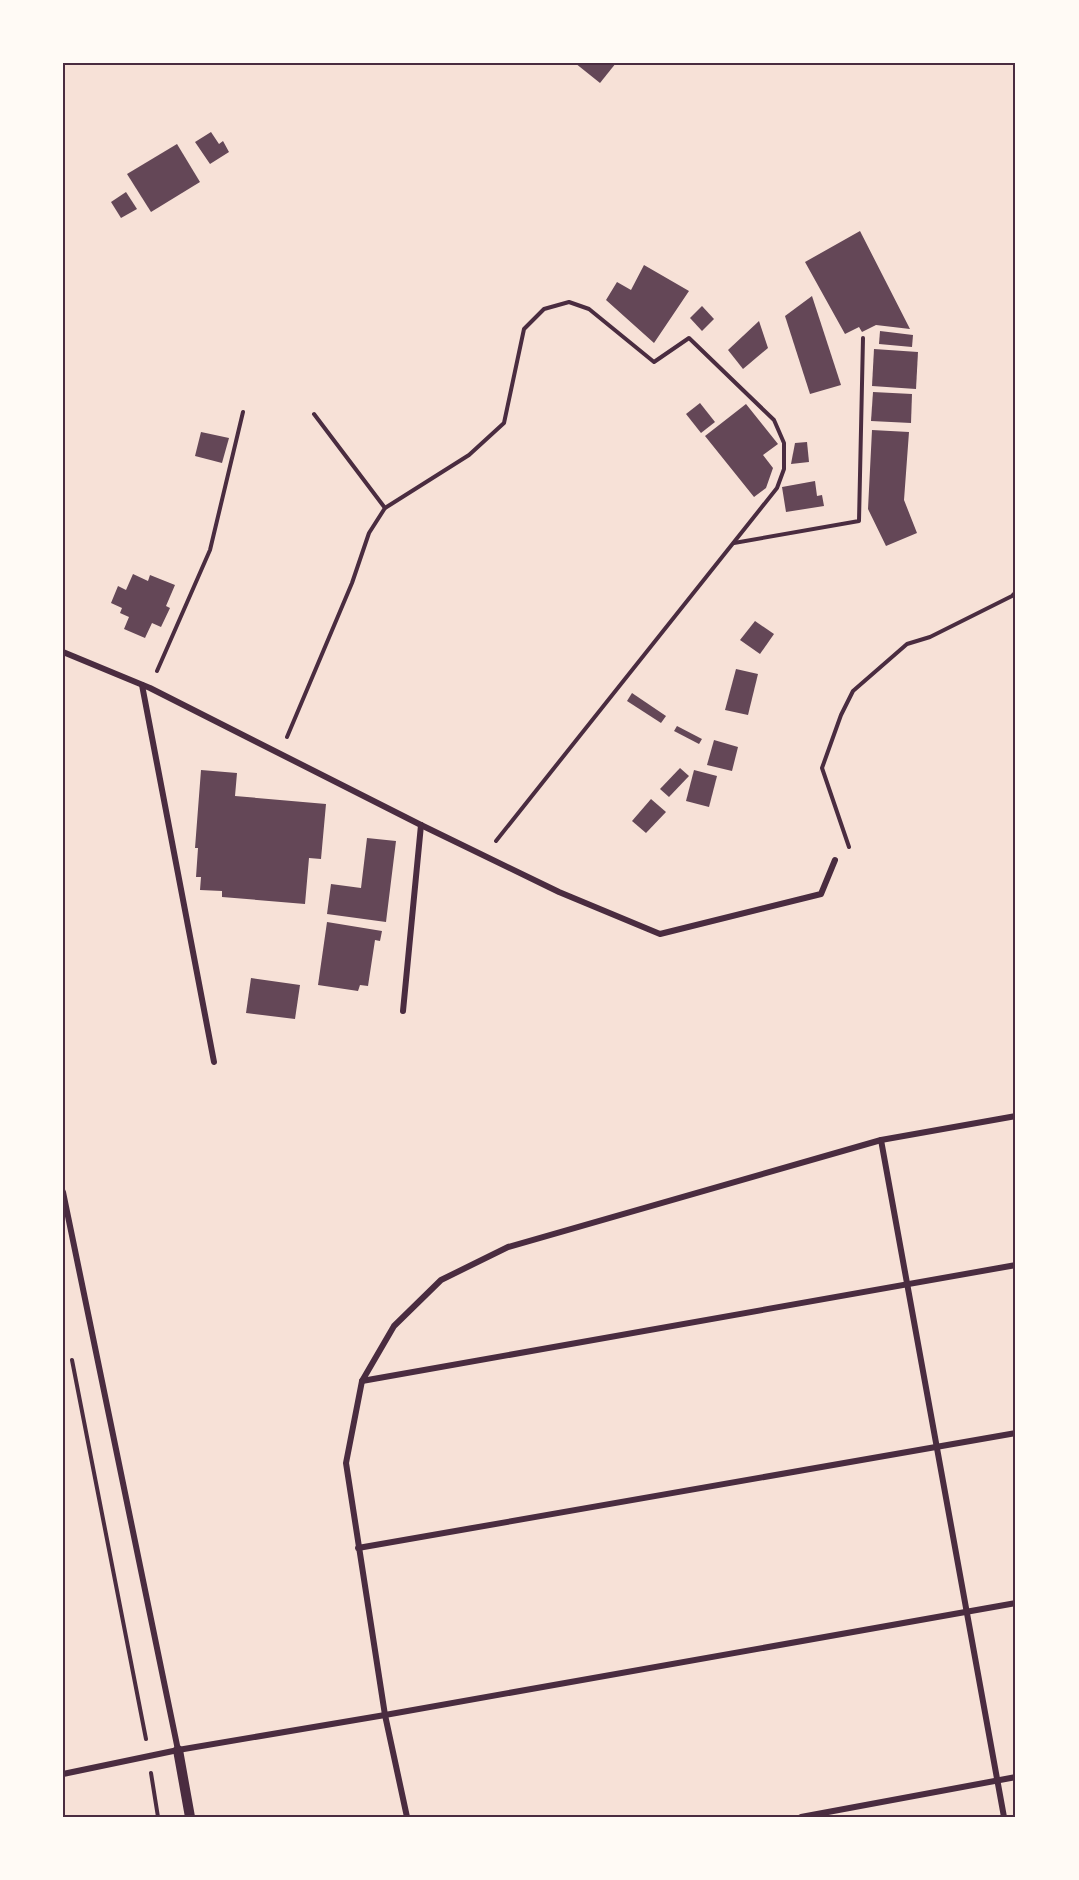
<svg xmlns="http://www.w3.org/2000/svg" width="1079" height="1880" font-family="Overpass,sans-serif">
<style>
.building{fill:#644757}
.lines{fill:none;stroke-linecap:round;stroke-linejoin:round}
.path{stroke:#4a2c40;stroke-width:4}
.minor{stroke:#4a2c40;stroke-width:6}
.tertiary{stroke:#4a2c40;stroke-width:10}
.neatline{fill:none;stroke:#4a2c40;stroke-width:2}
</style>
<rect width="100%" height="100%" fill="#f7e1d7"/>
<!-- building -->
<g class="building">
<path d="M575 63H616L600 83Z"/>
<path d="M211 132 219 144 223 141 229 152 210 164 195 142Z"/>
<path d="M177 144 200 182 151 212 127 174Z"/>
<path d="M126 192 137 209 121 218 111 202Z"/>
<path d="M860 231 910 329 876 325 862 332 859 327 845 334 805 262Z"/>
<path d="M644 265 689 291 654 343 606 300 617 282 631 290Z"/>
<path d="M812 296 841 385 810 394 785 316Z"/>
<path d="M702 306 714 319 702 331 690 318Z"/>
<path d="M759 321 768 348 743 369 728 350Z"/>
<path d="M880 331 913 335 912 347 879 344Z"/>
<path d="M874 349 918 352 916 389 872 386Z"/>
<path d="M873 392 912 394 911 423 871 421Z"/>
<path d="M700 403 715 422 701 433 686 414Z"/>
<path d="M746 404 778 444 763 455 773 468 766 488 754 497 705 436Z"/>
<path d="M872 430 909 432 904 500 917 533 886 546 868 509Z"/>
<path d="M201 432 229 438 222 463 195 456Z"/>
<path d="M807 442 809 462 791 464 795 443Z"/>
<path d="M815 481 817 496 822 495 824 506 786 512 782 487Z"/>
<path d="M133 574 148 581 150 575 175 585 166 606 170 608 161 627 152 623 145 638 124 629 129 617 120 613 122 608 111 603 118 586 126 590Z"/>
<path d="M755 621 774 634 760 654 740 640Z"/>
<path d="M736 669 758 674 748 715 725 710Z"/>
<path d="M632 693 666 716 661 723 627 701Z"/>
<path d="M677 726 702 739 699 744 674 731Z"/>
<path d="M714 740 738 747 732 771 707 765Z"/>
<path d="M680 768 689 776 669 797 660 789Z"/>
<path d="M201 770 237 773 235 796 326 804 321 859 309 858 305 904 222 897V891L200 890 201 877H196L198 848H195Z"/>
<path d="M694 770 717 776 709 807 686 801Z"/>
<path d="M651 799 666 812 646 833 632 821Z"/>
<path d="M367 838 396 841 386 922 327 914 331 884 361 888Z"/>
<path d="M327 922 382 931 380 941 375 940 368 986 360 985 358 991 318 985Z"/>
<path d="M251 978 300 985 295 1019 246 1013Z"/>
</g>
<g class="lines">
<!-- path -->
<g class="path">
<path d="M314 414 385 508"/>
<path d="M734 543 859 521 863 338"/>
<path d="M157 671 210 550 243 412"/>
<path d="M287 737 352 583 369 533 385 508 469 455 504 423 524 329 544 309 569 302 589 309 654 362 689 338 774 420 784 443V469L777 488 496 841"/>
<path d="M849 847 822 768 841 715 853 691 907 644 930 637 1012 596 1016 592"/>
<path d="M72 1360 146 1739"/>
<path d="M151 1773 158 1817"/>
</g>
<!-- minor -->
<g class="minor">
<path d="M63 652 150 688 421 825 559 892 660 934 821 894 835 860"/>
<path d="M142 685 214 1062"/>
<path d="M403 1011 421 825"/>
<path d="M881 1140 1004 1817"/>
<path d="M63 1192 178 1750"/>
<path d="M362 1381 1016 1265"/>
<path d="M358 1548 1016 1433"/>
<path d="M63 1774 178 1750 385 1715 1016 1603"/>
<path d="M407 1817 385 1715 346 1463 362 1381 394 1326 441 1280 508 1247 881 1140 1016 1116"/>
<path d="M801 1817 1016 1777"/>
</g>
<!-- tertiary -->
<path class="tertiary" d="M178 1750 190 1817"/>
</g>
<!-- border -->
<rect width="1079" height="1880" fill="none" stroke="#fffaf5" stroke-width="129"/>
<rect x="64" y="64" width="950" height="1752" class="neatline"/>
</svg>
